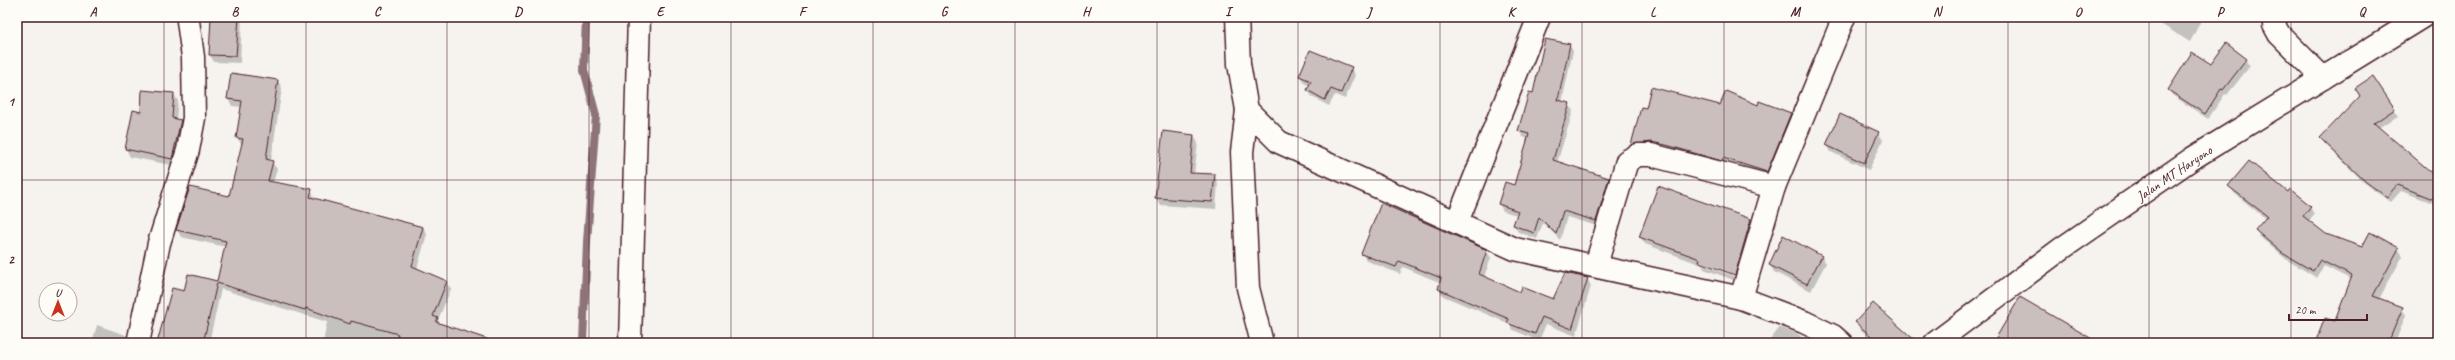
<svg xmlns="http://www.w3.org/2000/svg" width="2455" height="360" font-family="Caveat,sans-serif">
<style>
.shadow{fill:#0003;fill-rule:evenodd}
.lines{fill:none;stroke-linecap:round;stroke-linejoin:round}
.stream{stroke:#8e7378;stroke-width:8}
.building{fill:#cbbfbe;stroke:#4a1f2b}
.minor-casing{stroke:#4a1f2b;stroke-width:25}
.major-casing{stroke:#4a1f2b;stroke-width:25}
.minor{stroke:#fdfcf7;stroke-width:22}
.major{stroke:#fdfcf7;stroke-width:22}
.grid{fill:none;stroke:#4a1f2b;stroke-width:1;stroke-opacity:0.55}
.labels{text-anchor:middle;stroke-width:3;stroke-linejoin:round;paint-order:stroke}
.street-label{font-size:14px;fill:#4a1f2b;stroke:#fdfcf7}
.neatline{fill:none;stroke:#4a1f2b;stroke-width:1.5}
.grid-label{font-size:13px;text-anchor:middle;font-weight:bold;fill:#4a1f2b}
</style>
<rect width="100%" height="100%" fill="#f6f3ef"/>
<filter id="ink" filterUnits="userSpaceOnUse"><feTurbulence type="fractalNoise" baseFrequency=".025" numOctaves="2"/><feDisplacementMap in="SourceGraphic" scale="8" xChannelSelector="R" yChannelSelector="G"/><feConvolveMatrix kernelMatrix="1 2 1 2 8 2 1 2 1" color-interpolation-filters="sRGB"/></filter>
<g filter="url(#ink)">
<!-- shadow -->
<g class="shadow">
<path d="M212 17H242L240 63 214 62 210 55Z"/>
<path d="M2152 17H2203L2190 42 2154 20Z"/>
<path d="M1569 45 1573 51 1562 102 1569 104 1573 111 1557 163 1608 179 1612 185 1600 227 1567 217 1560 240 1543 223 1537 239 1518 232 1514 225 1517 215 1503 211 1499 204 1515 186 1529 139 1523 137 1519 131 1534 94ZM1567 49H1569L1558 105H1556Z"/>
<path d="M2226 45 2247 60 2250 66 2227 95 2225 94 2208 119 2172 95 2169 90 2211 66Z"/>
<path d="M1351 68 1355 75 1345 99 1335 95 1329 106 1312 97 1308 90 1310 86 1304 83 1300 76Z"/>
<path d="M2373 77 2398 116 2378 128 2437 179 2438 177V205L2401 191 2391 202 2370 188 2325 144 2321 138 2361 97Z"/>
<path d="M278 81 282 88 271 161 277 169 273 183 311 190 315 199 423 227 427 234 417 269 446 282 451 289 438 320 440 325 469 343H323L327 322 221 289 209 343H157L173 289 184 292 218 282 226 247 181 237 177 230 229 197 242 145 237 138 242 107 232 106 228 99Z"/>
<path d="M174 94 178 101 176 120 180 121 184 128 176 166 130 157 126 149 134 111 142 113Z"/>
<path d="M1720 106H1759L1790 114 1794 120 1770 178 1636 151 1632 145 1647 109Z"/>
<path d="M1878 133 1883 140 1869 170 1831 152 1827 145Z"/>
<path d="M1194 136 1198 143 1194 174 1214 175 1218 183 1216 209 1160 205 1156 198Z"/>
<path d="M2230 186 2288 193 2290 191 2310 207 2314 214 2309 221 2325 235 2362 248H2398L2403 256 2379 299 2402 308 2406 315 2395 343H2316L2335 323 2352 280 2324 266 2317 278 2287 260 2260 237 2256 230 2266 219 2234 193Z"/>
<path d="M1381 204 1487 251 1491 258 1484 277 1521 293 1554 300 1587 278 1591 286 1576 336 1546 324 1539 341 1513 330 1510 324 1443 296 1439 289 1441 283 1403 267 1400 274 1367 261 1362 254Z"/>
<path d="M1751 220 1755 227 1739 282 1704 269 1702 265 1645 244 1640 237ZM1701 261 1740 276 1739 278 1701 264Z"/>
<path d="M1821 256 1826 263 1811 291 1774 272 1770 265Z"/>
<path d="M1857 322 1912 343H1876L1861 330Z"/>
<path d="M97 325 126 335 131 343H92Z"/>
<path d="M1780 327 1798 334 1808 343H1768Z"/>
</g>
<g class="lines">
<!-- stream -->
<path class="stream" d="M583 343 587 242 596 115 584 70 586 17"/>
</g>
<!-- building -->
<g class="building">
<path d="M211 17H239L236 56 209 55Z"/>
<path d="M1545 39 1570 44 1558 100 1570 103 1553 160 1609 178 1596 221 1563 211 1556 234 1539 217 1534 233 1513 225 1518 211 1498 204 1505 182 1514 185 1529 134 1518 131 1529 92 1533 93Z"/>
<path d="M2226 43 2247 59 2223 90 2221 89 2205 114 2168 90 2192 52 2211 64Z"/>
<path d="M1310 50 1352 67 1341 93 1331 89 1325 100 1307 90 1311 81 1299 76Z"/>
<path d="M231 73 278 80 266 159 273 161 268 181 312 189 310 197 423 227 412 266 447 281 433 316 438 318 436 322 487 339 486 343H395L398 334 351 321 350 324 306 308 305 310 217 283 203 343H157L172 288 184 291 188 274 217 281 226 241 176 230 190 187 229 196 243 139 236 138 242 101 227 99Z"/>
<path d="M2373 76 2395 109 2374 123 2438 178V201L2397 185 2387 197 2366 182 2320 138 2360 96 2355 88Z"/>
<path d="M1651 87 1720 105 1726 91 1758 105 1759 101 1791 113 1767 172 1723 158 1722 161 1666 145 1651 142 1631 145 1641 107 1646 108Z"/>
<path d="M142 90 174 93 172 118 181 120 172 159 125 149 133 110 141 112Z"/>
<path d="M1840 114 1879 132 1864 163 1826 145Z"/>
<path d="M1163 131 1194 135 1190 173 1215 174 1212 202 1155 198Z"/>
<path d="M2249 161 2288 192 2290 189 2311 206 2303 216 2326 234 2362 247 2370 232 2399 248 2373 296 2403 307 2388 343H2315L2325 318 2335 321 2352 276 2320 260 2313 271 2282 253 2255 230 2267 216 2228 186Z"/>
<path d="M1658 186 1751 219 1735 275 1699 262 1700 259 1639 237Z"/>
<path d="M1381 203 1487 250 1479 274 1520 292 1522 287 1553 299 1565 273 1588 278 1572 329 1542 317 1535 334 1507 323 1509 319 1438 289 1441 278 1399 261 1396 267 1361 254Z"/>
<path d="M1783 235 1822 256 1807 284 1769 265Z"/>
<path d="M2020 297 2099 343H1993Z"/>
<path d="M1873 303 1918 343H1879L1855 322Z"/>
</g>
<g class="lines">
<!-- minor casing -->
<g class="minor-casing">
<g id="minor">
<path d="M1237 17 1239 64 1247 110 1279 142 1515 249 1741 298 1804 322 1833 336 1841 343"/>
<path d="M2276 17 2274 25 2279 34 2323 78"/>
<path d="M1247 110 1242 152 1248 288 1262 343"/>
<path d="M1457 222 1539 17"/>
<path d="M1596 265 1627 161 1638 155H1651L1774 187"/>
<path d="M1741 298 1774 187 1844 17"/>
<path d="M138 343 159 243 188 150 194 118 193 57 188 21"/>
<path d="M630 343 639 17"/>
</g>
</g>
<!-- major casing -->
<g class="major-casing">
<path id="major" d="M1935 343 2061 249 2193 158 2422 17"/>
</g>
<!-- minor -->
<use href="#minor" class="minor"/>
<!-- major -->
<use href="#major" class="major"/>
</g>
</g>
<!-- grid -->
<path class="grid" d="M164 17V343M306 17V343M447 17V343M589 17V343M731 17V343M873 17V343M1015 17V343M1157 17V343M1298 17V343M1440 17V343M1582 17V343M1724 17V343M1866 17V343M2008 17V343M2149 17V343M2291 17V343M17 180H2438"/>
<g class="labels">
<!-- street labels -->
<g class="street-label">
<text transform="translate(2174 173) rotate(-34)" y="5">Jalan MT Haryono</text>
</g>
</g>
<!-- margin -->
<rect width="2455" height="360" fill="none" stroke="#fdfcf7" stroke-width="44"/>
<!-- north arrow -->
<g transform="translate(58 302)"><circle r="19" fill="#fdfcf7" stroke="#b5a4a5"/>
<path d="M0-3L7 15L0 10L-7 15Z" fill="#c8321e"/>
<text y="-6" font-size="11" font-weight="bold" text-anchor="middle" fill="#4a1f2b">U</text>
</g>
<!-- scale -->
<path d="M2289 314v6h78v-6" fill="none" stroke="#4a1f2b" stroke-width="2"/>
<text x="2295" y="314" font-size="12" fill="#4a1f2b" stroke="#fdfcf7" stroke-width="3" paint-order="stroke">20 m</text>
<rect x="22" y="22" width="2411" height="316" class="neatline"/>
<g class="grid-label">
<text x="93" y="16">A</text>
<text x="235" y="16">B</text>
<text x="377" y="16">C</text>
<text x="518" y="16">D</text>
<text x="660" y="16">E</text>
<text x="802" y="16">F</text>
<text x="944" y="16">G</text>
<text x="1086" y="16">H</text>
<text x="1228" y="16">I</text>
<text x="1369" y="16">J</text>
<text x="1511" y="16">K</text>
<text x="1653" y="16">L</text>
<text x="1795" y="16">M</text>
<text x="1937" y="16">N</text>
<text x="2078" y="16">O</text>
<text x="2220" y="16">P</text>
<text x="2362" y="16">Q</text>
<text x="11" y="106">1</text>
<text x="11" y="264">2</text>
</g>
</svg>
